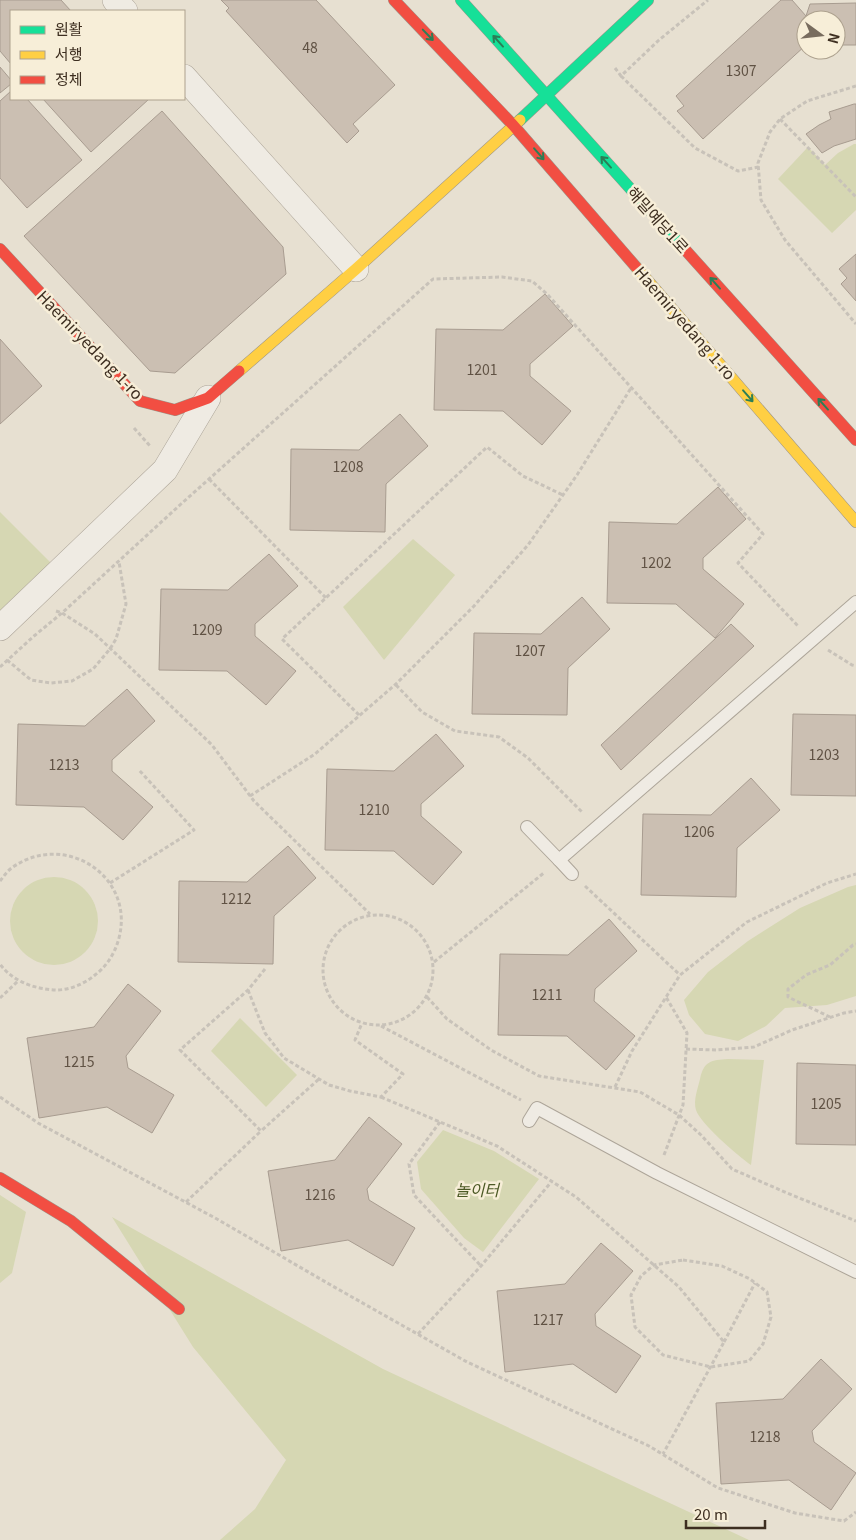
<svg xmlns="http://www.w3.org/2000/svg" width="856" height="1540" font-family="Georgia,'Noto Sans KR',serif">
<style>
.green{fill:#d6d7b3}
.building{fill:#cbbfb2;stroke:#a89c90}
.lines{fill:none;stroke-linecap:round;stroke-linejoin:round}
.lane-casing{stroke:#ada599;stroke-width:14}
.street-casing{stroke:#ada599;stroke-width:26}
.fast-casing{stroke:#9c958a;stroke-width:12}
.slow-casing{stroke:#9c958a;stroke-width:12}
.jam-casing{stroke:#9c958a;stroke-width:12}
.path{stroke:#c8c2b9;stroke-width:3;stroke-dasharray:4 2.5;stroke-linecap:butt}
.lane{stroke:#efebe3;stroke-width:12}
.street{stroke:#efebe3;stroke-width:25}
.fast{stroke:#16e098;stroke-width:11}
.slow{stroke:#ffcf43;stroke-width:11}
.jam{stroke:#f24e42;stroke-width:11}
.oneway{stroke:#2b7e56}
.labels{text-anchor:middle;stroke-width:5;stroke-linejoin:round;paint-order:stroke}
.number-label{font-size:14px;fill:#605244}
.street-label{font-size:16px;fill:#3d2e20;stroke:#f7eed8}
.park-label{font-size:16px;font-style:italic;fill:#4d5a26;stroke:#f7eed8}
</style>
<rect width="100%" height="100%" fill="#e7e0d1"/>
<!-- green -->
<g class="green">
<path d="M854 144H856V210L832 233 778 179 808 147 825 165 838 153Z"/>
<path d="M0 512 53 565 0 616Z"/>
<path d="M413 539 455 575 384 660 343 607Z"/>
<circle cx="54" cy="921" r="44"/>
<path d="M856 885V996L827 1005 785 1008 766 1026 738 1041 705 1034 689 1015 684 1000 708 972 748 941 800 908 848 887Z"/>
<path d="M240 1018 297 1075 266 1107 211 1051Z"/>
<path d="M728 1059 764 1060 751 1165C739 1157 700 1123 696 1110 693 1100 698 1088 700 1079 704 1061 711 1060 728 1059Z"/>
<path d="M443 1130 494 1151 539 1179 483 1252 464 1238 421 1189 417 1162Z"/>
<path d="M0 1195 26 1212 12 1273 0 1283Z"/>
<path d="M112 1217 383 1369 749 1540H220L255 1509 286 1460 193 1347Z"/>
</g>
<!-- building -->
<g class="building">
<path d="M0 0H61L71 11H11V64L0 51Z"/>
<path d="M221 0H316L395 85 353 124 359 131 347 143 226 11 229 8Z"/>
<path d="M781 0H792L806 16 810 4 856 3V45H836V20H806V45L703 139 677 111 684 106 676 96Z"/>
<path d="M0 67 11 80V84L0 93Z"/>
<path d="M11 91V99H27L82 160 27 208 0 178V101Z"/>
<path d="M43 99H149L91 152Z"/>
<path d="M854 104H856V139L834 146 822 153 806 134 819 125 831 119 829 112Z"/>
<path d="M162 111 283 247 286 274 175 373 150 371 24 236Z"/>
<path d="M856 254V301L841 284 847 278 839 269Z"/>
<path d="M545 294 573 326 530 364V376L571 411 542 445 503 411 434 410 436 329 503 330Z"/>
<path d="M0 339 42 386 0 424Z"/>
<path d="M400 414 428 446 386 484 385 532 290 530 291 449 359 450Z"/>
<path d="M718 487 746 519 703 558V569L744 604 715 638 676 604 607 603 609 522 677 524Z"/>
<path d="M269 554 298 586 255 624V636L296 671 266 705 227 671 159 670 161 589 228 590Z"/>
<path d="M582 597 610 629 568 668 567 715 472 714 474 633 541 634Z"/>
<path d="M731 624 754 646 621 770 601 745Z"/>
<path d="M127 689 155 721 112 760V771L153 807 123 840 84 807 16 805 18 724 85 726Z"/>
<path d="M793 714 856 715V796L791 795Z"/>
<path d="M436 734 464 766 421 804V816L462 852 433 885 394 851 325 850 327 769 394 771Z"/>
<path d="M751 778 780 810 737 848 736 897 641 895 643 814 711 815Z"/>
<path d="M288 846 316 878 274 916 273 964 178 962 179 881 247 882Z"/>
<path d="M609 919 637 951 595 989 594 1001 635 1036 606 1070 567 1036 498 1035 500 954 568 955Z"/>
<path d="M128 984 161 1011 126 1056 128 1068 174 1095 152 1133 107 1107 39 1118 27 1038 94 1027Z"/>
<path d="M797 1063 856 1065V1145L796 1144Z"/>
<path d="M369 1117 402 1144 367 1189 369 1200 415 1228 393 1266 348 1240 281 1251 268 1171 335 1160Z"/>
<path d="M601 1243 633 1271 595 1314 596 1326 641 1356 616 1393 573 1364 505 1372 497 1291 565 1284Z"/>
<path d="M821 1359 852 1389 812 1431 814 1442 856 1473 831 1510 789 1480 721 1484 716 1403 783 1399Z"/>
</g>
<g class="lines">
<!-- lane casing -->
<g class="lane-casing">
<g id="lane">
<path d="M527 827 559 860 856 602"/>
<path d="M559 860 572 874"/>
<path d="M529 1121 537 1108 657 1173 856 1272"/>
</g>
</g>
<!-- street casing -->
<g class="street-casing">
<g id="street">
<path d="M115 0 125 11"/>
<path d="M184 77 356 269"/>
<path d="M0 628 165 470 208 398"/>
</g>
</g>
<!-- fast casing -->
<g class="fast-casing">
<g id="fast">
<path d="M461 0 680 244"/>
<path d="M520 120 648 0"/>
</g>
</g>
<!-- slow casing -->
<g class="slow-casing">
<g id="slow">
<path d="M636 267 856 522"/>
<path d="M239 371 356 269 520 120"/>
</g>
</g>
<!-- jam casing -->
<g class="jam-casing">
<g id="jam">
<path d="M394 0 513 125 636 267"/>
<path d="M680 244 856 440"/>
<path d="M0 249 140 401 175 410 208 398 239 371"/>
<path d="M0 1178 71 1221 179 1309"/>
</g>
</g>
<!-- path -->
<g class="path">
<path d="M615 68 621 76 659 40 708 0"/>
<path d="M621 76 695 148 738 171 759 167"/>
<path d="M856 86 807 101 780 119 770 132 758 163 761 200 785 240 856 324"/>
<path d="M780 119 856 197"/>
<path d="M134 428 150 446"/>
<path d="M209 479 326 598"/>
<path d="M56 611 62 613 95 634 212 745 254 801 370 914"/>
<path d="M828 650 852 665 856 666"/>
<path d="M7 660 31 680 51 683 72 681 93 669 110 649 116 639 126 604 119 562"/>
<path d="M0 667 34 636 62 613 181 504 433 279 502 277 532 281 547 294 763 534 738 563 798 626"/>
<path d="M396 685 422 712 455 731 499 737 528 758 583 813"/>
<path d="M359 715 282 639 487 447 523 476 563 495"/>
<path d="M250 796 315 754 396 684 474 606 528 545 577 475 631 388"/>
<path d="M0 881C4 876 8 870 13 867 65 831 135 876 119 938 115 953 107 966 95 975 84 984 70 990 56 990 35 989 13 982 0 964"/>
<path d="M110 883 194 830 139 770"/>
<path d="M585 886 680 975"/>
<circle cx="378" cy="970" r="55"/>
<path d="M434 962 545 872"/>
<path d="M265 969 248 990 180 1050 261 1131 319 1079"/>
<path d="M248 990 265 1033 284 1058 329 1085 350 1091 381 1097 403 1074 355 1040 362 1023"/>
<path d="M427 997 447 1019 491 1050 539 1076 640 1092 679 1115 701 1135 732 1169 787 1193 856 1221"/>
<path d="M0 998 18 981"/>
<path d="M830 1017 788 997V989L806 975 830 965 853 945 856 944"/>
<path d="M381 1026 521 1100"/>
<path d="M686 1049 716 1050 754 1047 792 1030 844 1013 856 1011"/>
<path d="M615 1087 632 1051 680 975 747 922 827 883 856 874"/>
<path d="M0 1097 38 1123 217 1219 329 1284 467 1362 649 1446 718 1488 795 1513 844 1521 856 1512"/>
<path d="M381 1097 497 1146 576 1197 679 1287 724 1342 663 1454"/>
<path d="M440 1122 409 1164 414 1195 481 1266"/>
<path d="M664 1155 683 1105 687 1033 666 997"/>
<path d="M186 1202 261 1131"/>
<path d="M683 1260 722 1266 750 1279 767 1292 771 1317 763 1344 749 1361 711 1367 663 1355 635 1327 631 1295 641 1276 654 1265Z"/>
<path d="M418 1334 481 1266 552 1181"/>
<path d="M724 1342 755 1283"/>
</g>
<!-- lane -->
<use href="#lane" class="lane"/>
<!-- street -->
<use href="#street" class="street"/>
<!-- fast -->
<use href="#fast" class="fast"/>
<!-- slow -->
<use href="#slow" class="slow"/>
<!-- jam -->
<use href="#jam" class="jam"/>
</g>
<!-- one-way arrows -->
<defs><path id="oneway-shaft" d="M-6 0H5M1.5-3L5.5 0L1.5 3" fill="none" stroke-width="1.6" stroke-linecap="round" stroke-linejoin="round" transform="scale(1.25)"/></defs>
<g class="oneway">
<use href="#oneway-shaft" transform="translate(428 35) rotate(46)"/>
<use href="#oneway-shaft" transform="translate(498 41) rotate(-132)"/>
<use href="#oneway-shaft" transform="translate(539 154) rotate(49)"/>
<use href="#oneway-shaft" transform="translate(606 162) rotate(-132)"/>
<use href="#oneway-shaft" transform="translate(715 283) rotate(-132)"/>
<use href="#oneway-shaft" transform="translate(748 396) rotate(49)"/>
<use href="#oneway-shaft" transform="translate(823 404) rotate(-132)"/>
</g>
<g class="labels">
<!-- number labels -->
<g class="number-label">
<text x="310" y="53">48</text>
<text x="741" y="76">1307</text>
<text x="482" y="375">1201</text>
<text x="348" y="472">1208</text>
<text x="656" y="568">1202</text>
<text x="207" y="635">1209</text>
<text x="530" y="656">1207</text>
<text x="824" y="760">1203</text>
<text x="64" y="770">1213</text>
<text x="374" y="815">1210</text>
<text x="699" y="837">1206</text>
<text x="236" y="904">1212</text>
<text x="547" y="1000">1211</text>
<text x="79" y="1067">1215</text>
<text x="826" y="1109">1205</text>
<text x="320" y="1200">1216</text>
<text x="548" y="1325">1217</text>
<text x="765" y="1442">1218</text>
</g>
<!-- street labels -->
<g class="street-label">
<text transform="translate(658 220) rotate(48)" y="6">해밀예당1로</text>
<text transform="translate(685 323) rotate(49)" y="6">Haemiryedang 1-ro</text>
<text transform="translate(90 345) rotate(46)" y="6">Haemiryedang 1-ro</text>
</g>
<!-- park labels -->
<g class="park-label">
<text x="477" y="1196">놀이터</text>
</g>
</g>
<!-- legend -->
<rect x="10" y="10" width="175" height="90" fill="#f7eed8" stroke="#ada18e"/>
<rect x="20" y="26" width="25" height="8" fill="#16e098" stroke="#ada18e"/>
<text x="55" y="35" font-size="15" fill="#3d2e20">원활</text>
<rect x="20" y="51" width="25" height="8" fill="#ffcf43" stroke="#ada18e"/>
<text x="55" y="60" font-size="15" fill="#3d2e20">서행</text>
<rect x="20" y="76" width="25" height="8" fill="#f24e42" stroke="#ada18e"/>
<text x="55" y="85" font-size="15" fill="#3d2e20">정체</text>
<!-- north arrow -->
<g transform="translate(821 35) rotate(105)"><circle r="24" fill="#f7eed8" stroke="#ada18e"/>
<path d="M0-4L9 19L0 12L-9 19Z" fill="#786c5e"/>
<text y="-8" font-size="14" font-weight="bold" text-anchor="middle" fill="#3d2e20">N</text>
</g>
<!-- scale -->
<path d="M686 1520v8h79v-8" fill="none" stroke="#3d2e20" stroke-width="2.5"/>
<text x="694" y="1520" font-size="15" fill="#3d2e20" stroke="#f7eed8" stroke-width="4" paint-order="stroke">20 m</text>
</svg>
